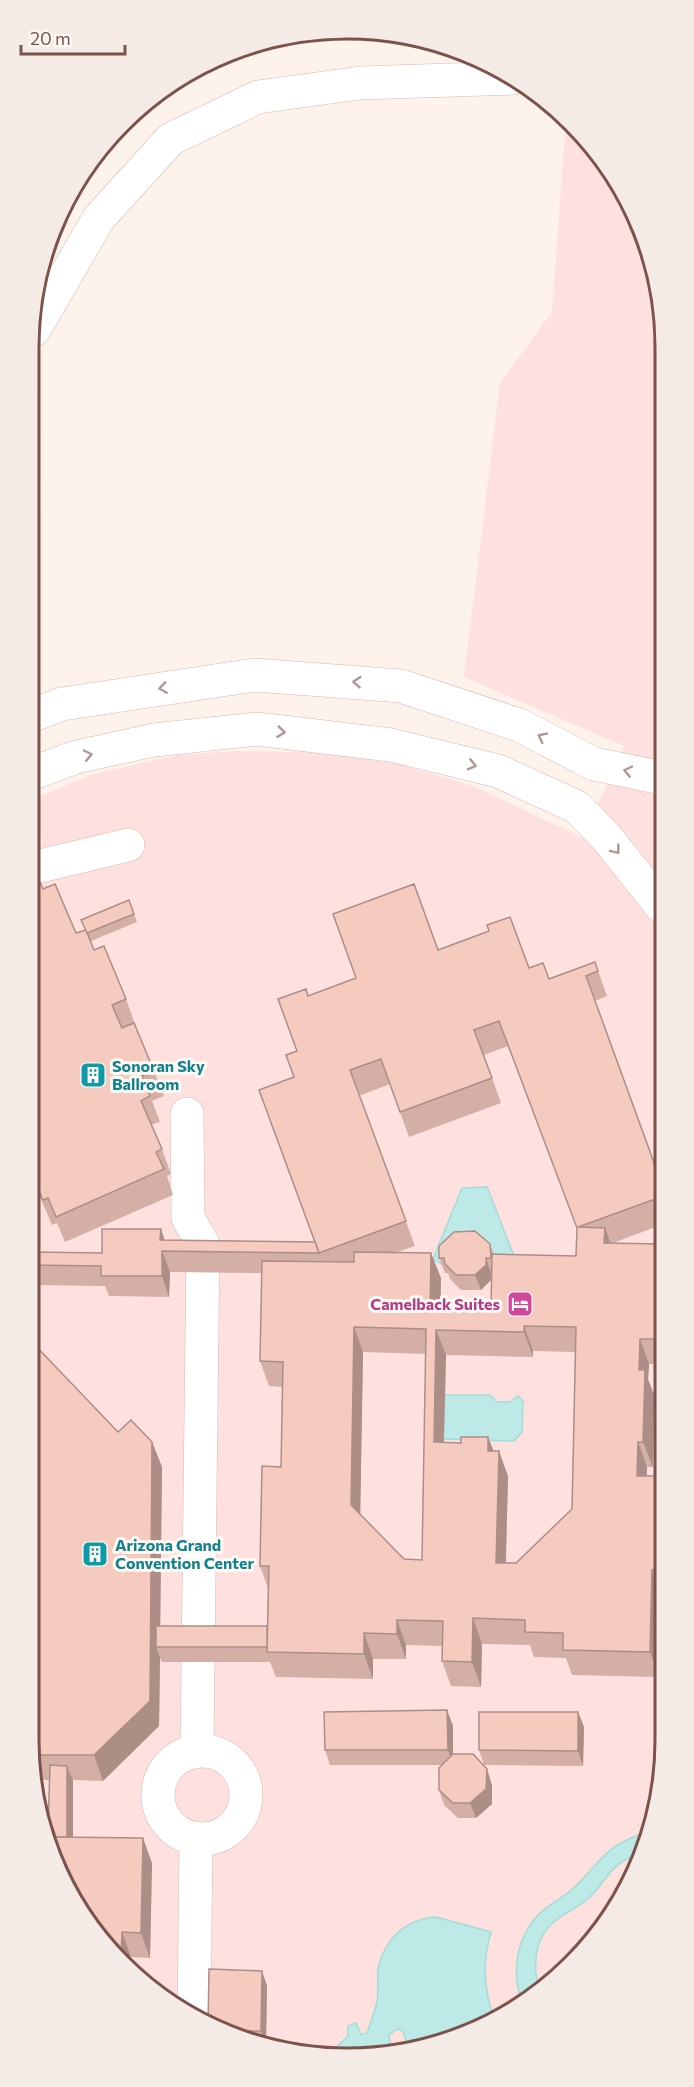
<svg xmlns="http://www.w3.org/2000/svg" width="694" height="2087" font-family="Commissioner,sans-serif">
<style>
.commercial{fill:#fee1de}
.water{fill:#bdeae7;stroke:#a2dcd9;stroke-width:1.5}
.lines{fill:none;stroke-linecap:round;stroke-linejoin:round}
.minor-casing{stroke:#d4b9b1;stroke-width:34}
.minor{stroke:#fff;stroke-width:33}
.wall{fill:#d3afa5;fill-rule:evenodd}
.shaded-wall{fill:#ac8e86}
.building{fill:#f5cbc0;stroke:#ac8e86;stroke-width:1.5;fill-rule:evenodd}
.oneway{stroke:#b09793}
.labels{text-anchor:middle;stroke-width:6;stroke-linejoin:round;paint-order:stroke}
.culture-label{font-size:16px;font-weight:bold;fill:#0d838f;stroke:#fff8f3;text-anchor:start}
.hotel-label{font-size:16px;font-weight:bold;fill:#b23c85;stroke:#fff8f3;text-anchor:end}
.rim{fill:none;stroke:#7c524b;stroke-width:3}
</style>
<rect width="100%" height="100%" fill="#fef3eb"/>
<!-- commercial -->
<path class="commercial" d="M566 120 586 137 633 206 663 305 659 1802 612 1917 541 1993 430 2048 306 2056 206 2025 108 1950 53 1862 29 1740 33 799 93 774 177 755 238 751 316 752 399 764 473 786 583 838 624 746 464 677 500 383 552 312Z"/>
<!-- water -->
<g class="water">
<path d="M487 1187 514 1256 445 1266 433 1259 462 1188Z"/>
<path d="M445 1395H490L497 1402H510L518 1396 523 1401 522 1432 514 1441 443 1439Z"/>
<path d="M647 1832 637 1855C612 1862 607 1880 590 1897 581 1906 569 1910 559 1918 533 1936 532 1966 540 1993L522 2002C511 1972 516 1939 538 1915 549 1904 564 1897 575 1887 604 1858 604 1846 647 1832Z"/>
<path d="M436 1917 491 1932C482 1962 484 1987 493 2016L430 2048 409 2049 403 2031 397 2029 389 2035 391 2050 329 2054 348 2036V2026L356 2023 361 2035 367 2033C370 2023 375 2012 377 2002 379 1991 377 1980 378 1969 384 1940 405 1919 436 1917Z"/>
</g>
<g class="lines">
<!-- minor casing -->
<g class="minor-casing">
<g id="minor">
<path d="M34 330 99 218 171 139 258 97 360 83 514 78"/>
<path d="M33 715 62 704 254 675 401 686 519 725 594 764 662 778"/>
<path d="M33 773 76 757 154 740 257 729 391 745 498 771 577 807 607 838 661 906"/>
<path d="M32 868 128 845"/>
<path d="M187 1114 188 1218 203 1244 197 1750"/>
<circle cx="202" cy="1795" r="44"/>
<path d="M194 2017 196 1839"/>
</g>
</g>
<!-- minor -->
<use href="#minor" class="minor"/>
</g>
<!-- wall -->
<g class="wall">
<path d="M32 872 43 889 76 933 85 930 129 900 137 922 91 941 94 950 126 999 135 1024H134L154 1071 164 1096 152 1101 160 1122 151 1125 162 1149 171 1174 167 1176 173 1195 65 1242 57 1223 52 1225 31 1176Z"/>
<path d="M438 950 529 968 549 979 595 962 607 996 595 1001 661 1182V1225L613 1243 661 1244 660 1364H649L648 1379 654 1395 653 1467H647V1476H660L659 1677 572 1675 566 1658 534 1657 530 1645 482 1644 481 1687 451 1686 442 1661V1646L406 1645V1659H373V1679L276 1677 270 1662H162L160 1658 159 1726 103 1781 73 1780V1837L152 1863 150 1958 131 1957 48 1831 50 1780H36L28 1740 118 1432 152 1442 162 1467 160 1626H267L268 1588 260 1566 281 1467 282 1387 269 1386 260 1361 262 1273 170 1272 169 1297 109 1296 105 1286 30 1285 31 1252 102 1253 161 1229 164 1240 315 1242 294 1077 297 1051 308 996ZM508 1046 577 1228 576 1256 494 1254 490 1244 439 1258 445 1273H448L450 1279 461 1290H481L491 1280V1312L440 1311 441 1278 397 1252 415 1246 359 1096 390 1084 409 1137 501 1103 484 1055ZM533 1351 575 1352 572 1509 516 1563H506L508 1476 444 1443 446 1355 533 1357ZM363 1352 426 1354 422 1560 404 1559 360 1515Z"/>
<path d="M447 1710 453 1726V1754L492 1785V1804L476 1818H458L444 1805 439 1790 442 1765H330L325 1750Z"/>
<path d="M578 1712 584 1727 583 1766 484 1765 479 1750Z"/>
<path d="M262 1971 267 1986 266 2044 208 2026Z"/>
</g>
<!-- shaded-wall -->
<g class="shaded-wall">
<path d="M605 1228 614 1253 604 1243Z"/>
<path d="M161 1229 168 1250 160 1240Z"/>
<path d="M162 1251 170 1272 169 1297 162 1276Z"/>
<path d="M431 1253 441 1278 440 1330 430 1311Z"/>
<path d="M486 1258 491 1273V1280L481 1290 475 1275Z"/>
<path d="M524 1326 533 1351V1357L524 1332Z"/>
<path d="M354 1327 363 1352 360 1530 351 1505Z"/>
<path d="M436 1330 446 1355 443 1468 434 1442Z"/>
<path d="M640 1339 649 1364 648 1379 654 1395 653 1467 643 1442 639 1370Z"/>
<path d="M488 1437 498 1462 488 1451Z"/>
<path d="M152 1442 162 1467 160 1647H156L160 1658 159 1726 103 1781 94 1755Z"/>
<path d="M638 1442 647 1467 646 1501 637 1476Z"/>
<path d="M499 1451 508 1476 505 1588 496 1563Z"/>
<path d="M652 1570 660 1592 659 1677 650 1652Z"/>
<path d="M473 1618 482 1644 481 1687 472 1662Z"/>
<path d="M397 1620 406 1645V1659L397 1634Z"/>
<path d="M364 1633 373 1659V1679L364 1654Z"/>
<path d="M447 1710 453 1726V1765L448 1750Z"/>
<path d="M578 1712 584 1727 583 1766 578 1751Z"/>
<path d="M67 1766 73 1781V1862L67 1847Z"/>
<path d="M487 1769 492 1785V1804L476 1818 470 1803Z"/>
<path d="M143 1838 152 1863 150 1958 141 1933Z"/>
<path d="M122 1932 131 1957 130 1968 121 1960Z"/>
<path d="M262 1971 267 1986 266 2044H265L261 2031Z"/>
</g>
<!-- building -->
<g class="building">
<path d="M35 871 43 889 55 884 76 933 86 930 94 950 104 946 126 999 112 1005 122 1028 134 1023 154 1071 142 1076 150 1096 141 1101 162 1149 156 1152 164 1169 56 1217 48 1198 43 1200 31 1172 32 872Z"/>
<path d="M414 884 438 950 489 931 487 925 510 917 529 968 543 963 549 979 595 962 598 971 586 976 661 1182V1197L578 1227 605 1228 604 1243 661 1244 660 1339H640L639 1370H645L643 1442H638L637 1476H660L659 1570H652L650 1652 563 1650V1633L525 1632V1620L473 1618 472 1662 442 1661 443 1621 397 1620V1634L364 1633V1654L267 1652 269 1566H260L262 1466 281 1467 283 1362 260 1361 262 1261 354 1262V1252L431 1253 430 1311 491 1312 492 1254 576 1256 577 1228 499 1021 474 1030 492 1078 400 1112 381 1059 350 1070 406 1221 319 1253 259 1090 294 1077 286 1055 297 1051 278 999 306 989 308 996 356 978 333 914ZM524 1326 576 1327 572 1509 516 1563H496L499 1451H488V1437H461V1443L434 1442 436 1330 524 1332ZM354 1327 426 1329 422 1560 404 1559 351 1505Z"/>
<path d="M129 900 134 914 87 933 81 920Z"/>
<path d="M102 1229H161L160 1240 315 1242 319 1253 162 1251V1276H101V1266L31 1265V1252L102 1253Z"/>
<path d="M475 1231 490 1244 491 1258H486V1265L475 1275H456L445 1264 444 1258H439V1246L454 1232Z"/>
<path d="M30 1340 118 1432 131 1420 152 1442 150 1701 94 1755H31L28 1740Z"/>
<rect x="156" y="1626" width="111" height="21"/>
<path d="M447 1710 448 1750H325L324 1712Z"/>
<path d="M479 1712H578V1751L479 1750Z"/>
<path d="M453 1754H473L487 1769 486 1789 470 1803H453L439 1790V1768Z"/>
<path d="M50 1765 67 1766V1837H56L54 1831H48Z"/>
<path d="M47 1831H54V1837L143 1838 141 1933 122 1932 121 1960 108 1950 53 1862Z"/>
<path d="M209 1969 262 1971 261 2031H247L246 2038 208 2026Z"/>
</g>
<!-- one-way arrows -->
<defs><path id="oneway-chevron" d="M-2-3.5L2.5 0L-2 3.5" fill="none" stroke-width="1.6" stroke-linecap="round" stroke-linejoin="round" transform="scale(1.5)"/></defs>
<g class="oneway">
<use href="#oneway-chevron" transform="translate(357 682) rotate(-176)"/>
<use href="#oneway-chevron" transform="translate(163 688) rotate(172)"/>
<use href="#oneway-chevron" transform="translate(281 732) rotate(7)"/>
<use href="#oneway-chevron" transform="translate(542 737) rotate(-153)"/>
<use href="#oneway-chevron" transform="translate(88 755) rotate(-12)"/>
<use href="#oneway-chevron" transform="translate(472 765) rotate(14)"/>
<use href="#oneway-chevron" transform="translate(628 771) rotate(-168)"/>
<use href="#oneway-chevron" transform="translate(616 850) rotate(52)"/>
</g>
<!-- icons -->
<defs>
<g id="building-square" transform="scale(1.35)"><rect x="-9" y="-9" width="18" height="18" rx="4" fill="#0f9aa8" stroke="#fff8f3"/><path d="M-4-6H4V6H1V3H-1V6H-4ZM-2.5-4.3h1.7v1.8h-1.7ZM.8-4.3h1.7v1.8H.8ZM-2.5-1h1.7V.8h-1.7ZM.8-1h1.7V.8H.8Z" fill="#fff"/></g>
<g id="hotel-square" transform="scale(1.35)"><rect x="-9" y="-9" width="18" height="18" rx="4" fill="#d1479c" stroke="#fff8f3"/><path d="M-6-4.5h1.5V1H6V5H4.5V3h-9V5H-6ZM-4 0a1.8 1.8 0 1 1 3.6 0ZM.5 0V-2.5h3Q6-2.5 6 0Z" fill="#fff"/></g>
</defs>
<g fill-rule="evenodd">
<use href="#building-square" x="93" y="1075"/>
<use href="#hotel-square" x="520" y="1304"/>
<use href="#building-square" x="95" y="1554"/>
</g>
<g class="labels">
<!-- culture labels -->
<g class="culture-label">
<text x="112" y="1072">Sonoran Sky<tspan x="112" dy="18">Ballroom</tspan></text>
<text x="115" y="1551">Arizona Grand<tspan x="115" dy="18">Convention Center</tspan></text>
</g>
<!-- hotel labels -->
<g class="hotel-label">
<text x="500" y="1310">Camelback Suites</text>
</g>
</g>
<!-- crop -->
<path d="M0 0H694V2087H0ZM347 39H347A308 308 0 0 1 655 347V1740A308 308 0 0 1 347 2048H347A308 308 0 0 1 39 1740V347A308 308 0 0 1 347 39Z" fill="#f5ebe6" fill-rule="evenodd"/>
<path class="rim" d="M347 39H347A308 308 0 0 1 655 347V1740A308 308 0 0 1 347 2048H347A308 308 0 0 1 39 1740V347A308 308 0 0 1 347 39Z"/>
<!-- scale -->
<path d="M21 45v9h104v-9" fill="none" stroke="#7c524b" stroke-width="3"/>
<text x="30" y="45" font-size="18" fill="#7c524b" stroke="#fff8f3" stroke-width="4.5" paint-order="stroke">20 m</text>
</svg>
